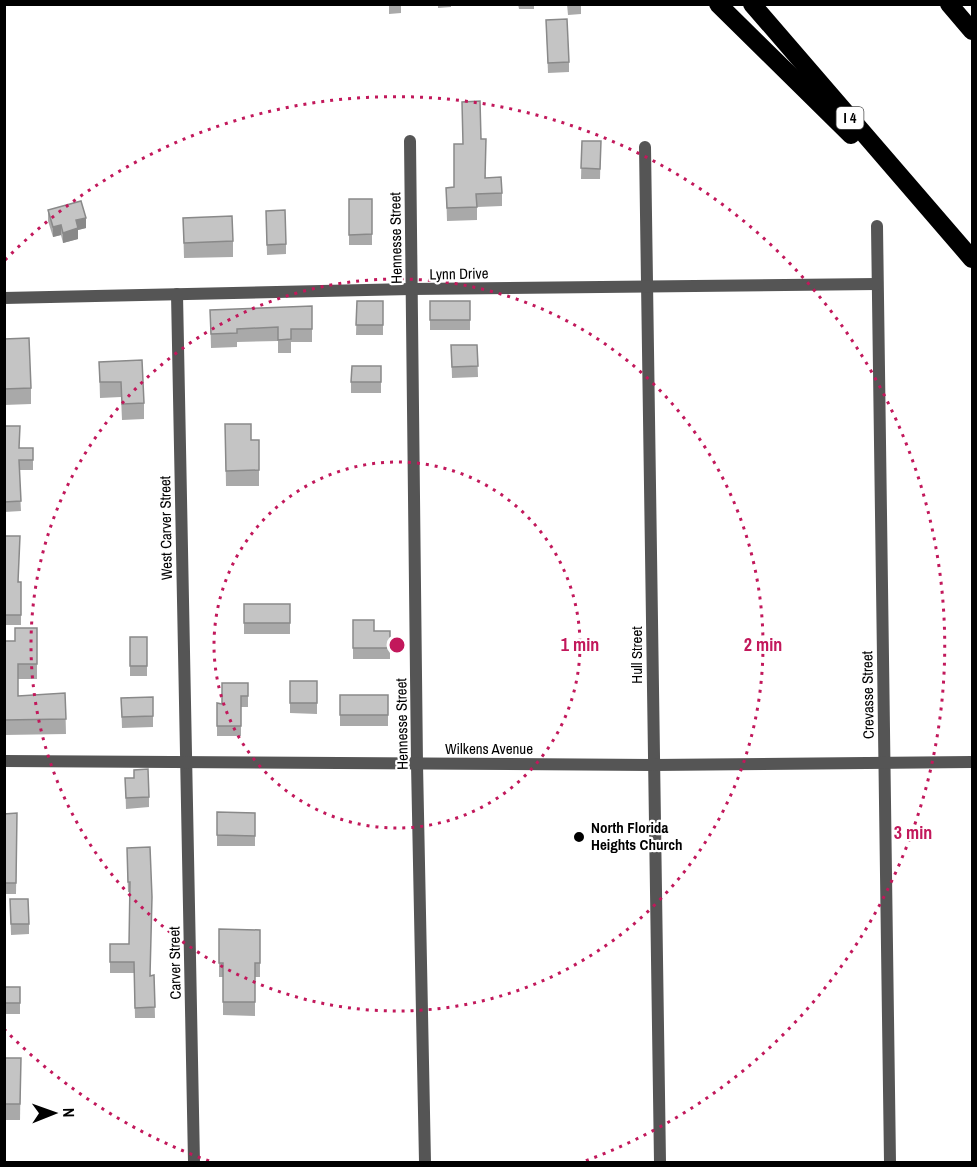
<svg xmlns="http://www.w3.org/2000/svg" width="977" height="1167" font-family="'Archivo Narrow',sans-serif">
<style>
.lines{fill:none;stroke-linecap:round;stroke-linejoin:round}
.street{stroke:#555;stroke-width:12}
.highway{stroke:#000;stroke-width:18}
.wall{fill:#a9a9a9}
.shaded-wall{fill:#898989}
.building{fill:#c4c4c4;stroke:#898989;stroke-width:1.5}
.ring{fill:none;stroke:#c2185b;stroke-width:3;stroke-dasharray:3 6}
.poi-dot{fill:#000;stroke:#fff;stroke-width:2}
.labels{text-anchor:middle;stroke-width:4.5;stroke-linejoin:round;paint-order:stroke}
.shield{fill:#fff;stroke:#4c4c4c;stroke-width:1.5}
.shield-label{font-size:14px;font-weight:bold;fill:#000}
.street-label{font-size:15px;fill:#000;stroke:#fff}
.poi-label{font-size:15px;font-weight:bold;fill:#000;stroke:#fff;text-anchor:start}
.centre{fill:#c2185b;stroke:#fff;stroke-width:3}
.ring-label{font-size:18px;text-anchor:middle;font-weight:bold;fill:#c2185b;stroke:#fff;stroke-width:4.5;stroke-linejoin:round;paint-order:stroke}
</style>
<rect width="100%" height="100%" fill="#fff"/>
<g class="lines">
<!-- street -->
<g class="street">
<path d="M410 141 417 764 425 1162"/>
<path d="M645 147 660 1162"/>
<path d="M877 226 890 1162"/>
<path d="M177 294 194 1162"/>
<path d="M4 298 411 289 877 284"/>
<path d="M4 761 653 765 972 762"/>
</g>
<!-- highway -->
<g class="highway">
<path d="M718 4 851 135"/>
<path d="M752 4 972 259"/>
<path d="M949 4 972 31"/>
</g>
</g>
<!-- wall -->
<g class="wall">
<path d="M364 4H401V13L389 14V6H364Z"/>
<path d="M438 4H451V7L438 8Z"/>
<path d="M518 4H534V9H519Z"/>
<path d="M567 4H593V5H581V14L568 15Z"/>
<path d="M546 20 569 62V72L548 73Z"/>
<path d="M481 139 486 178 502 193V206L477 207V220L447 221 446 188 454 187 463 144Z"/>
<path d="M582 141H601L600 179H581Z"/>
<rect x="349" y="199" width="23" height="46"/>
<path d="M48 210 86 228 78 230V239L63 243 61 235 53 237 48 221Z"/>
<path d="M266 211 286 244V254L267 255Z"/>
<path d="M183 218 233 241V257L184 258Z"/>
<path d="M357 301H383V335H356Z"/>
<rect x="430" y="301" width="40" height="29"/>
<path d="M312 306V342H291V353H278V341L237 342V347L211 348 210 310Z"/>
<path d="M4 339 31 388V404L4 405Z"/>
<path d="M451 345H477L478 377 452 378Z"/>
<path d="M99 362 144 403V419L122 420 121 397 100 398Z"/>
<path d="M381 366V393H351V382Z"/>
<path d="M225 424 251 440H259V486H226Z"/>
<path d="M4 426 20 448H33V470H19L21 511 4 512Z"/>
<path d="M4 536 19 582H21V625H4Z"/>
<rect x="244" y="604" width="46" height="30"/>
<path d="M353 620 374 631H390V659H353Z"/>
<path d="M37 628V679H18V696L65 693 66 734 4 735V641H15Z"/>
<rect x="130" y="637" width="17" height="39"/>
<path d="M290 681H317V714L290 713Z"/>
<path d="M248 683V707H241V736H217V703L222 704Z"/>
<rect x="340" y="695" width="48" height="31"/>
<path d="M153 697V727L122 728 121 698Z"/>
<path d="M125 778 149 797V807L126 809Z"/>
<path d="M217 812 255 813V846H217Z"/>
<path d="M17 813 16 894H4V814Z"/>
<path d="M127 858 151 976 154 975 155 1018H135L134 973H110V944H129L130 892H128Z"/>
<path d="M10 899 29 924V934L11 935Z"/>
<path d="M219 929 260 930V977H255V1016L223 1015V977H219Z"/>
<rect x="4" y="987" width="16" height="27"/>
<path d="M4 1058H21L20 1120H4Z"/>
</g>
<!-- shaded-wall -->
<g class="shaded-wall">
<path d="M86 218V228L78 230V239L63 243V233L76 220Z"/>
<path d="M61 225V235L53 237V227Z"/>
</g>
<!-- building -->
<g class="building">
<path d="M567 19 569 62 548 63 546 20Z"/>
<path d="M480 101 481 139H486L485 178 501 177 502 193 476 194 477 207 447 208 446 188 454 187V144H463L462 102Z"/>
<path d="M582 141H601L600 169 581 168Z"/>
<path d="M349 199H372V234L349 235Z"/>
<path d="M81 201 86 218 76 220 78 228 63 233 61 225 53 227 48 210Z"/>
<path d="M285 210 286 244 267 245 266 211Z"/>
<path d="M232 216 233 241 184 243 183 218Z"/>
<path d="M357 301H383V325H356Z"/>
<rect x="430" y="301" width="40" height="19"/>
<path d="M312 306V329H291V339L278 340V327L237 329V333L211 334 210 310Z"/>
<path d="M29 338 31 388 4 389V339Z"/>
<path d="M451 345H477L478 366 452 367Z"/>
<path d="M142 360 144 403 122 404 121 382H100L99 362Z"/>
<path d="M352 366H381V382H351Z"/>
<path d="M225 424H251V440H259V470L226 471Z"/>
<path d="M4 426H20L19 448H33V460H19L21 501 4 502Z"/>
<path d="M4 536H20L18 582H21V615H4Z"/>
<rect x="244" y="604" width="46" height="19"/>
<path d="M353 620H374V631H390V648H353Z"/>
<path d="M15 628H37V664H18V696L65 693 66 719 4 720V641H15Z"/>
<rect x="130" y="637" width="17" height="29"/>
<rect x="290" y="681" width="27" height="22"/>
<path d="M222 683H248V696H241V726H217V703L222 704Z"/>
<rect x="340" y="695" width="48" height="20"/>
<path d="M153 697V716L122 717 121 698Z"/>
<path d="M148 769 149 797 126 798 125 778H134V770Z"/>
<path d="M217 812 255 813V836L217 835Z"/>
<path d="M17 813 16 883H4V814Z"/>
<path d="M150 847 152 897 150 976 154 975 155 1007 135 1008 134 962H110V944H129L130 882H128L127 848Z"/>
<path d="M10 899H28L29 924H11Z"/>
<path d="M219 929 260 930V963H255V1002H223V963H219Z"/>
<rect x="4" y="987" width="16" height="16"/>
<path d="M4 1058H21L20 1104H4Z"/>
</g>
<!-- distance rings -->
<g class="ring">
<circle cx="397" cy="645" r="183"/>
<circle cx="397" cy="645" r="366"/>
<path d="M209 1161A549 549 0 0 1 5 1030M5 260A549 549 0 1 1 585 1161"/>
</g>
<!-- markers -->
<circle class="poi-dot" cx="579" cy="837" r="6"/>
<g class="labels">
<!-- shield labels -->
<rect class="shield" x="836.5" y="107" width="27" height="22" rx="4.5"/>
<g class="shield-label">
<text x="850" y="123">I 4</text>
</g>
<!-- street labels -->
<g class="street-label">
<text transform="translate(396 238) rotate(-91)" y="5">Hennesse Street</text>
<text transform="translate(459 274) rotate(-1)" y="5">Lynn Drive</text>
<text transform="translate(166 528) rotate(-91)" y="5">West Carver Street</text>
<text transform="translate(637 655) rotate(-90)" y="5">Hull Street</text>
<text transform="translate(868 695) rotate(-91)" y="5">Crevasse Street</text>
<text transform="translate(402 724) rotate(-91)" y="5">Hennesse Street</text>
<text x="489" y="754">Wilkens Avenue</text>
<text transform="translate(175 963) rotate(-91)" y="5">Carver Street</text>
</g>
<!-- poi labels -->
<g class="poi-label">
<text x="591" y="833">North Florida<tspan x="591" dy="17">Heights Church</tspan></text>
</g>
</g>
<circle cx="397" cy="645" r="9" class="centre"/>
<g class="ring-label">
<text x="580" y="651">1 min</text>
<text x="763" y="651">2 min</text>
<text x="913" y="839">3 min</text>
</g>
<!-- border -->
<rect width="977" height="1167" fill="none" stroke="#000000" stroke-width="12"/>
<!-- north arrow -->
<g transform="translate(54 1113) rotate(89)" stroke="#ffffff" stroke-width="4.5" paint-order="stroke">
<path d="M0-4.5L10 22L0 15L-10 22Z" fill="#000000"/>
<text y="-9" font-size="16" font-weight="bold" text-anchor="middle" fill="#000000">N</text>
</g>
</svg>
